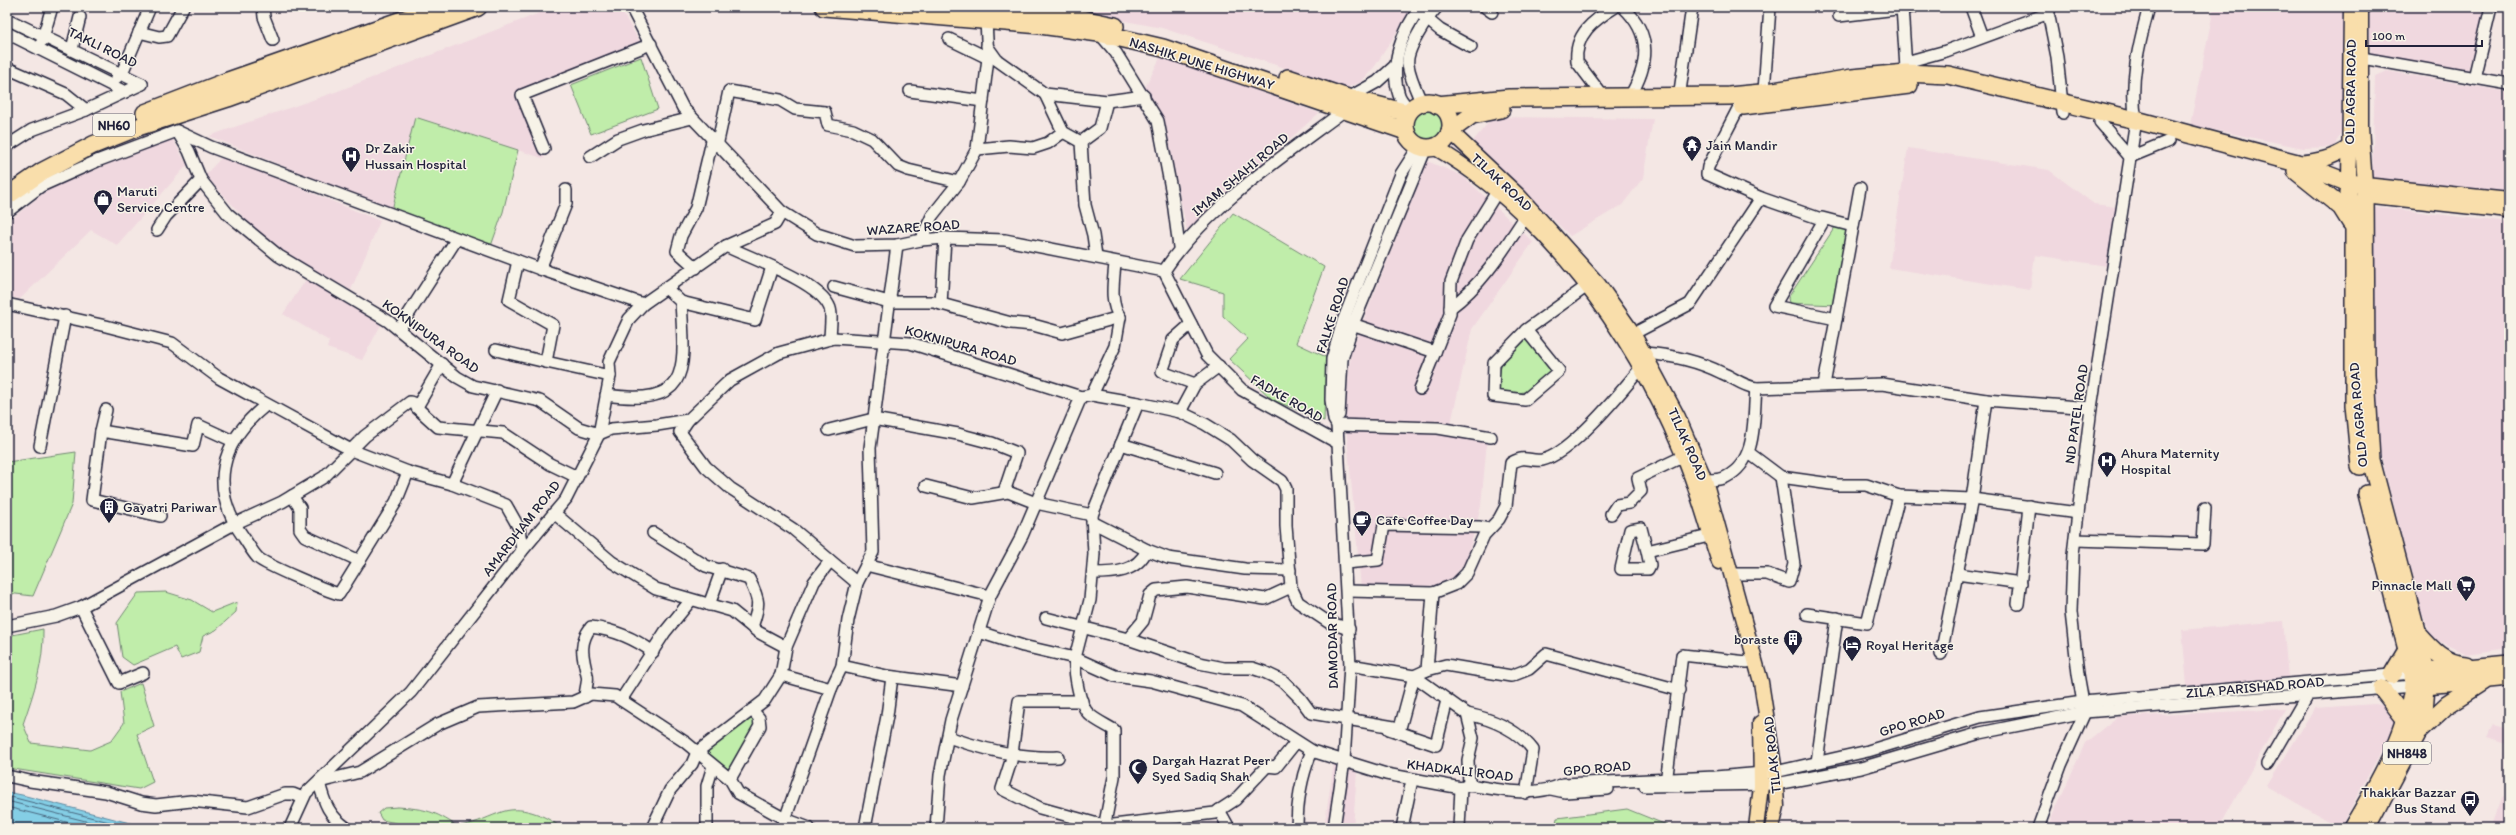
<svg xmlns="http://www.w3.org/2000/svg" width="2516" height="835" font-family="Itim,sans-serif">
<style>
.built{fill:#f0d8df}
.green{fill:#c0edaa;stroke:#718872}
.water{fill:#84cee5;stroke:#5d89a1}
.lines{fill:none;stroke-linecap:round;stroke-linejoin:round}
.shore{stroke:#49677f;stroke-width:1}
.minor-casing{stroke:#22223b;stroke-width:14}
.major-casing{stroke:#22223b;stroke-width:17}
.highway-casing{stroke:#22223b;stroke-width:20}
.minor{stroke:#f7f3e8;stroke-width:11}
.major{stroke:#f9deab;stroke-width:14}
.highway{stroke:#f9deab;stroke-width:17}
.labels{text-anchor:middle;stroke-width:3;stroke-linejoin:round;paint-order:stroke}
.shield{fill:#f7f3e8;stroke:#62616f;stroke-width:1}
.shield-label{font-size:13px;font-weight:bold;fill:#22223b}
.street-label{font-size:14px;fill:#22223b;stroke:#f7f3e8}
.poi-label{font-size:14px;fill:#22223b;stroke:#f7f3e8;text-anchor:start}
</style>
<rect width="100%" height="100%" fill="#f4e7e4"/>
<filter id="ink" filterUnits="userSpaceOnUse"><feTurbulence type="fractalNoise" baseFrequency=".025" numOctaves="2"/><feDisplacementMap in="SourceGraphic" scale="8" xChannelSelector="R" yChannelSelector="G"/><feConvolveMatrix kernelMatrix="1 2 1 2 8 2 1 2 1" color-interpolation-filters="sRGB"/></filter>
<g filter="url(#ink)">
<!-- built -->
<g class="built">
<path d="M555 7H619L640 42 514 93 545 159 416 117 392 210 209 136 338 91Z"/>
<path d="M1070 7H1413L1375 66 1361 82 1346 88 1162 28 1068 10Z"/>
<path d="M2214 7H2344L2341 132 2334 147 2303 148 2190 125Z"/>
<path d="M2368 7H2485L2468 70 2371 56Z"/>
<path d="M1161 56 1319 113 1187 231 1166 127 1145 88Z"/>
<path d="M2387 71 2509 92V192L2372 182 2375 76Z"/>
<path d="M1493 117 1653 119 1643 178 1622 205 1570 236 1473 141Z"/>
<path d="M172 138 187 165 117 245 91 230 20 299 7 296V223L48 189Z"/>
<path d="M1908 148 2049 170 2094 204 2116 207 2107 266 2035 255 2030 290 1889 268Z"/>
<path d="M223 156 380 221 351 290 270 246 205 175Z"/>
<path d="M1427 161 1463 176 1533 242 1472 329 1451 423 1488 430 1481 506 1466 562 1446 585 1361 588 1345 415 1351 352Z"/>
<path d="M2371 206 2509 223V648L2466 654 2432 638 2421 611 2380 452 2372 371Z"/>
<path d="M307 278 382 323 362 360 327 348 329 341 283 314Z"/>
<path d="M2283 621 2288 677 2187 686 2182 630Z"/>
<path d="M2375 704 2386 706 2397 722 2340 828 2267 786 2315 708Z"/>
<path d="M2285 709 2219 828H2047L2085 743 2117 717Z"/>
<path d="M2494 725 2509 729V745L2487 738Z"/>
<path d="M1334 763 1357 770 1353 828H1324Z"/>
<path d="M2502 796 2509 799V828H2490Z"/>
</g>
<!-- green -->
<g class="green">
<path d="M641 57 658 109 591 134 571 85Z"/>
<circle cx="1427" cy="125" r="15"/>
<path d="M415 117 518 150 503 212 491 246 392 210Z"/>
<path d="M1233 213 1324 267 1296 343 1326 357 1324 421 1273 400 1229 359 1248 339 1223 316V292L1180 279Z"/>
<path d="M1835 227 1852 231 1837 305 1789 303 1788 298Z"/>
<path d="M1525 339 1554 374C1535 389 1526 394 1502 395L1497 387 1502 361Z"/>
<path d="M76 452 72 504 33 596 7 593V462Z"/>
<path d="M166 592 192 600 212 612 237 602 236 612 216 630 203 636 199 652 181 659 175 647 133 665 122 657 117 623 138 593Z"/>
<path d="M43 629C44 663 34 692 23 724L31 743 90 750 111 741 124 723 120 692 141 683 154 726 137 734 153 782 139 789 7 768V636Z"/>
<path d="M751 713 757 726 729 777 700 753Z"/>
<path d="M398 807C426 809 434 811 457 826 473 825 485 818 499 813 520 804 545 815 562 828H419L382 820 378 813 384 808Z"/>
<path d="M1627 809 1674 828H1555L1557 818Z"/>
</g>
<!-- water -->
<path class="water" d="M7 792 22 795 149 828H7Z"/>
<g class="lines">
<!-- shore -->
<g class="shore">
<path d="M7 796 133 828"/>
<path d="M7 801 113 828"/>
<path d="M7 807 90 828"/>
</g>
<!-- minor casing -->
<g class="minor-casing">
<g id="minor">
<path d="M263 7 264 17 273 40"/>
<path d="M631 7 683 108 782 212 817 234 855 246 897 245 921 240 945 238 1005 240 1164 271"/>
<path d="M1485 7 1492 12"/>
<path d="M1623 7C1653 35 1649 65 1629 98"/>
<path d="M1902 7 1906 68"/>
<path d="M1971 7 1982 37"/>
<path d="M2047 7 2057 57 2063 113"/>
<path d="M1421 14 1440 30 1471 47"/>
<path d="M1839 16 1913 7"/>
<path d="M7 19 142 84"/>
<path d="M139 32 159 37 167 36 183 7"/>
<path d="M7 33 125 92"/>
<path d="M1099 33 1116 53 1158 121 1172 194 1179 247"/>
<path d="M949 39 988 58"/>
<path d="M42 41 52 7"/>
<path d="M987 46 997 60 1045 94 1063 132 1081 142 1085 205 1093 235 1096 256"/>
<path d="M72 49 80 17"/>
<path d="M2362 58 2509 84"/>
<path d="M1906 62 1946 51 2049 13"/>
<path d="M7 68 66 94 86 110"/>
<path d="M116 78 122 73 150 7"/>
<path d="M2474 78 2491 7"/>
<path d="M910 91 983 101"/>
<path d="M1045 94 1107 101 1144 96"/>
<path d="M1348 98 1377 82 1397 64"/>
<path d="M1679 98 1692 7"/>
<path d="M1766 98 1764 91 1770 7"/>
<path d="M1605 99 1577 62C1574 34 1594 20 1615 7"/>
<path d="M1422 104C1417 92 1410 78 1408 65 1405 51 1427 18 1437 7"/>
<path d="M1410 111C1407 106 1401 101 1399 95 1389 66 1402 30 1421 7"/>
<path d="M2100 122 2130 157 2169 141"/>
<path d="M177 131 189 151 201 180 228 214 279 256 388 321 457 377 473 386 540 401 579 428 599 434 611 429 657 425 688 420 730 380 779 353 834 338 910 343 1081 397 1092 395 1115 346 1120 317C1109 303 1114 279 1115 263"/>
<path d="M1081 142 1100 128 1107 101"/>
<path d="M7 146 32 130 86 110 142 84"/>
<path d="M717 146 729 91 780 100 795 109 825 112 828 125 853 130 872 139 898 166 908 170 959 182"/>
<path d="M544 149 522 95 651 44"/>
<path d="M977 149 1009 146 1033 148 1048 143 1063 132"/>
<path d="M590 157 618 139 643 130 692 118"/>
<path d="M566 190V204L540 269 518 261 509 300 553 325 546 362 610 376"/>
<path d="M1761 198 1824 220 1774 306 1836 319"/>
<path d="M7 212 41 186 97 161 177 131 211 147 518 261"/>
<path d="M1822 218 1853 226"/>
<path d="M157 230 166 216 201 180"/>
<path d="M921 240 932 216 959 182 977 149 988 58 986 21"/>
<path d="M726 246C752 259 817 281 829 306 833 313 830 330 830 339"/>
<path d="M696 268 677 251 681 236 696 208 712 141"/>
<path d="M540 269 643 304"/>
<path d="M1164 271 1207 355 1242 390 1338 443"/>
<path d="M1164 271C1205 208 1285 155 1345 110"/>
<path d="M834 287 889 302H934L1011 323 1033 325 1062 333 1120 317"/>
<path d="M666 288 681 302 755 320 772 267"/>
<path d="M7 304 106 326 172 343 219 378 351 450 408 472 452 484 506 505 519 528 522 551"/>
<path d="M941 304 945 238"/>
<path d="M1450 308C1482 285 1504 249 1525 217"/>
<path d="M1346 322 1435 352 1420 389"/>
<path d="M1191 324 1173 340 1162 372 1195 384"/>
<path d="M399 329 456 240"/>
<path d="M1526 330 1559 371 1525 400 1493 396 1494 363Z"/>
<path d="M1526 330 1587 286"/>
<path d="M1627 337 1690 304 1761 198 1707 174 1708 167 1739 107 1741 97"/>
<path d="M496 350 546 362"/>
<path d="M1435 352 1450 314 1451 282 1467 240 1498 190"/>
<path d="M1644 353C1671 355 1698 361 1722 373 1734 378 1743 386 1756 388L1882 384 1986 400"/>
<path d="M442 364 418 405 417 408 438 427 503 433 550 464 577 477"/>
<path d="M1824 385 1860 188"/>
<path d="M606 395C692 407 685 370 681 302"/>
<path d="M1092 395 1138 403 1092 515 1094 554 1090 600 1075 658 1115 676 1151 681 1242 706 1312 751 1386 774 1461 788 1469 785C1502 790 1533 798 1563 784L1715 777 1775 772 1868 751 1980 717 2083 702 2413 673"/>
<path d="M1138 403 1180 412 1205 424 1231 440 1252 460 1282 481 1286 489V526L1291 587 1298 602 1328 622 1349 629"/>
<path d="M266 405C220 442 208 488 244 538 248 544 253 553 258 558 266 565 327 591 339 594L396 502 408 472"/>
<path d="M1180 412 1195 384 1219 366"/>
<path d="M1339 415 1342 359 1353 324 1426 148"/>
<path d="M688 420 680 432 706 467 730 488 793 529 857 583"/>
<path d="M1337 425 1438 428 1491 437"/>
<path d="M829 430 873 419 958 434 992 443 1017 453 1004 492"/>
<path d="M101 431 106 410"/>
<path d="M1121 444 1215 473"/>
<path d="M40 446 65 316"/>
<path d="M1749 453 1781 477 1838 485H1866L1899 496 1867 623 1807 614"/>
<path d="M1705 480C1711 480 1721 480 1726 477 1758 461 1753 418 1756 388"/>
<path d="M452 484 497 390"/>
<path d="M926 486 973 498 1008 492 1036 503 1092 515"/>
<path d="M292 496 300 508V529L305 536 360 561"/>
<path d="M1899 496 1972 499 1986 400 2091 408"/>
<path d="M554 513 612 562 656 589 732 611 758 632 786 647 781 675 831 689"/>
<path d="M1611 514 1617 505 1629 503 1641 491 1638 478 1684 456"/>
<path d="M160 516 92 500 101 431 193 446 198 425 233 441"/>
<path d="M1092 522 1147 550 1168 558 1245 569 1290 570"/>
<path d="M653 533 706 566 749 579C760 601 760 604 752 627"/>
<path d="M2075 540 2203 544 2205 508"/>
<path d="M1647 551 1641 528 1630 530 1621 569H1648L1650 565 1647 551 1717 534"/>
<path d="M1345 563 1378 560 1384 525 1480 527 1489 529"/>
<path d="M866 565 990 596"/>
<path d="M1093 573C1114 573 1136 573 1147 550"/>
<path d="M1732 574H1767L1789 582 1794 564 1781 477"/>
<path d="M1957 574 2021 583"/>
<path d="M1348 591 1433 593 1456 584 1467 573 1484 535 1499 519 1506 506 1511 463C1528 454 1528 462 1542 460 1570 455 1622 391 1640 369"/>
<path d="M2018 604 2029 506"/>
<path d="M709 605 722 569"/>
<path d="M81 607 119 683 143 673"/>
<path d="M1046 618 1128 639 1199 663 1224 668H1252L1264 672 1283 681 1300 698 1311 713 1400 728 1414 676 1427 670 1433 593"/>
<path d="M7 626 56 616 81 607 234 524 282 502 324 477 365 436 410 402 418 405"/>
<path d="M979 632 1023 646 1075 658C1074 671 1079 707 1090 715 1097 721 1106 725 1114 730V777L1104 828"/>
<path d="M1128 639 1143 621 1150 595 1156 590 1187 587 1265 599 1291 587"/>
<path d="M786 647 814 582 830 561"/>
<path d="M1941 654 1972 499 2078 513"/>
<path d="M1350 665 1414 676 1467 714 1473 738 1468 760 1469 785"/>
<path d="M842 666 887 676 962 686"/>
<path d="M1427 670 1446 665 1511 676 1529 669 1546 654 1679 690"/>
<path d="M585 697C585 690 589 680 587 675 583 657 578 644 591 627 615 630 634 638 653 652"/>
<path d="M621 700 665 632 691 600"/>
<path d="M1082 701H1019L1011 761 1002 789 1040 808 1105 826 1215 813 1235 800 1267 766 1276 767 1296 742"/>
<path d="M2084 708 2078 674 2071 612 2073 554 2091 408 2136 120C2129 83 2139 43 2149 7"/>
<path d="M1467 714C1492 719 1517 729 1533 750L1526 793"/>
<path d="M1389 729 1436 745 1447 700"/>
<path d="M948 737C982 749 1021 759 1058 757"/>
<path d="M1817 762 1837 618"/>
<path d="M2267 764 2307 695"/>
<path d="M7 776 30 781 106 792 141 803 156 805 191 801 248 807 285 794H293L303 798"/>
<path d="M730 779 760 726 759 718 752 710"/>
<path d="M1666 783 1682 655 1747 662"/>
<path d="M1645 786 1776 784 1861 768 1980 733 2085 712 2413 686"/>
<path d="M1551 789 1565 792 1608 789"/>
<path d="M1219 810 1229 828"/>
<path d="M290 828 306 793 411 692 522 551 566 499 599 434 610 376 609 362 629 319 643 304 726 246 775 224 782 212"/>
<path d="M347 828C329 816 324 803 319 782L360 772 438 724 478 707 573 702 591 694 615 696 621 700 685 742 730 779 738 793 785 819 809 828"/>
<path d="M652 828 670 790 692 764 697 752 765 700 781 675"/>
<path d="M707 828V786L713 766"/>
<path d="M782 828 831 689 842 666 848 620 857 583 873 552 870 448 897 245"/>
<path d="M865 828 887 716 892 677"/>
<path d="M936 828 940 775 951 720 990 596 1022 536 1081 397"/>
<path d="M1297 828C1297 800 1301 776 1312 751"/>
<path d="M1334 828 1344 761 1350 665 1337 425 1334 420 1331 400 1332 359 1343 321 1401 174 1419 146"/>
<path d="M1402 828 1412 780"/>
<path d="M1459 828 1461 788"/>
<path d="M2038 828 2061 765 2085 712"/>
</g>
</g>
<!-- major casing -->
<g class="major-casing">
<g id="major">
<path d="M2361 7V127L2365 185 2509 200"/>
<path d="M1450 131 1519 196 1599 285 1633 333 1678 417 1705 480 1761 682 1775 772 1777 806 1772 828"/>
<path d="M1434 147C1547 213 1631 330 1681 450 1697 486 1706 524 1719 562"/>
<path d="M2297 163C2317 161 2332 159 2349 147"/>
<path d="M2349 183 2351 7"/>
<path d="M2364 195 2509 211"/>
<path d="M1756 828 1761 786 1760 723"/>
</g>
</g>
<!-- highway casing -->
<g class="highway-casing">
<g id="highway">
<path d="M824 7 1040 25 1099 33 1163 48 1406 131"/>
<path d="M975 7 1063 15 1115 26"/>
<path d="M1288 78 1348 98 1408 113"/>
<circle cx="1428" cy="125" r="23"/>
<path d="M1437 105 1509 98 1729 96 1761 93 1852 78 1906 73 1948 75 2136 120 2297 163 2349 183 2365 185 2366 374 2371 460 2427 672 2424 711 2417 734 2367 828"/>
<path d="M1743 106 1909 85"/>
<path d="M145 113 228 81 439 7"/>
<path d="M1450 131 1472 115 1501 109"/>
<path d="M2296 171 2341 207 2351 223"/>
<path d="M2349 183 2348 193 2354 229V405L2360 466"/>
<path d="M7 196 43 171 93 145 138 127 228 98 478 7"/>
<path d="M2418 634C2431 649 2445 664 2466 665"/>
<path d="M2417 673 2509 664"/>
<path d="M2392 675 2407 650"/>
<path d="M2416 686 2509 677"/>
<path d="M2382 689 2406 720"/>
<path d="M2419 731 2447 705 2484 681"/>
<path d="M2352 828C2376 788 2416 720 2413 673L2367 494"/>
</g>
</g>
<!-- minor -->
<use href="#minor" class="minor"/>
<!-- major -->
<use href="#major" class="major"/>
<!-- highway -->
<use href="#highway" class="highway"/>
</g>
</g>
<!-- icons -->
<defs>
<g id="temple-pin" transform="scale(1)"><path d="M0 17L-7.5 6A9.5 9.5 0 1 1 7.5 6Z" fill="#22223b" stroke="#f7f3e8"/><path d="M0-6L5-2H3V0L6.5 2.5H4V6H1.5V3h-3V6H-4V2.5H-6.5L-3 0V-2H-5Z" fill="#fff"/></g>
<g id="hospital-pin" transform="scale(1)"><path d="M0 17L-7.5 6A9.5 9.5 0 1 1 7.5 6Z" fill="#22223b" stroke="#f7f3e8"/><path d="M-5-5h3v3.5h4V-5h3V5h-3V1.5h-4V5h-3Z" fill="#fff"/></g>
<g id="shop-pin" transform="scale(1)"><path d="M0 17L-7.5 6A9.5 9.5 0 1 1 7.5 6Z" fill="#22223b" stroke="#f7f3e8"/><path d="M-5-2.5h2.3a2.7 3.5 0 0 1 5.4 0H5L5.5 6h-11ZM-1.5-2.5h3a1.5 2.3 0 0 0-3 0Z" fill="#fff"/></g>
<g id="building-pin" transform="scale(1)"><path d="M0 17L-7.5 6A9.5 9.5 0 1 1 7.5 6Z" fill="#22223b" stroke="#f7f3e8"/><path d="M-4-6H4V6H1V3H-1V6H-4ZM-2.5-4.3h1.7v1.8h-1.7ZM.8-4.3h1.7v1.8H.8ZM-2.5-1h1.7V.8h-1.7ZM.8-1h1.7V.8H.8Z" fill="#fff"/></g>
<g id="cafe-pin" transform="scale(1)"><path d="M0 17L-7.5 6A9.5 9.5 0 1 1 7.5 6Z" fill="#22223b" stroke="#f7f3e8"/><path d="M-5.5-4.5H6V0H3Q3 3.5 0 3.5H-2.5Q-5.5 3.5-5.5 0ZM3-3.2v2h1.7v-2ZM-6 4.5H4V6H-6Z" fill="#fff"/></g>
<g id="supermarket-pin" transform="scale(1)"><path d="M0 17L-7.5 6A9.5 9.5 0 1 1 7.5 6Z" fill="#22223b" stroke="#f7f3e8"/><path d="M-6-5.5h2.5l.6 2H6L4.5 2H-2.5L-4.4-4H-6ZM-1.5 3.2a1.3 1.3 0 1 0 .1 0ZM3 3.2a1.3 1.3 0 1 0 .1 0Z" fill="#fff"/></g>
<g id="hotel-pin" transform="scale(1)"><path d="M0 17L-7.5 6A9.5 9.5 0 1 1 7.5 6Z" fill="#22223b" stroke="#f7f3e8"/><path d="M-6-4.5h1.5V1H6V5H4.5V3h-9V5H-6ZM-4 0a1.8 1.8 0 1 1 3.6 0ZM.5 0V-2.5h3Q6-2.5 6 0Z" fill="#fff"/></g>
<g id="mosque-pin" transform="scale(1)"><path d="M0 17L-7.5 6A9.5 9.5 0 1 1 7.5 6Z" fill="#22223b" stroke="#f7f3e8"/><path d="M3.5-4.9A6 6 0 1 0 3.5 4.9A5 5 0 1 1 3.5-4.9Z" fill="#fff"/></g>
<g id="bus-pin" transform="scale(1)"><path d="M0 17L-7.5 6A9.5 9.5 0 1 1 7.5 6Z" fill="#22223b" stroke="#f7f3e8"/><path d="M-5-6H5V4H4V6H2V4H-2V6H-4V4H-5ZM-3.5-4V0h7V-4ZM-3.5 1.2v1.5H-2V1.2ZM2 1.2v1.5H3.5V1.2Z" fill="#fff"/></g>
</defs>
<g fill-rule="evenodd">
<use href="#temple-pin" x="1692" y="145"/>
<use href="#hospital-pin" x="351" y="156"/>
<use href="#shop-pin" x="103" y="199"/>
<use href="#hospital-pin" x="2107" y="461"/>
<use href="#building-pin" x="109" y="507"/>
<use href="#cafe-pin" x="1362" y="520"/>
<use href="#supermarket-pin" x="2466" y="585"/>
<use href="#building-pin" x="1793" y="639"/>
<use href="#hotel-pin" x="1852" y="645"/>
<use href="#mosque-pin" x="1138" y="768"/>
<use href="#bus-pin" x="2470" y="800"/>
</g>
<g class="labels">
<!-- shield labels -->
<g class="shield">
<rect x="93" y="114" width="42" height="22" rx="3"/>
<rect x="2383" y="742" width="48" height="22" rx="3"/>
</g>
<g class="shield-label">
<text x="114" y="130">NH60</text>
<text x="2407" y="758">NH848</text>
</g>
<!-- street labels -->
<g class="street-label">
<text transform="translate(103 47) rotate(26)" y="5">TAKLI ROAD</text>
<text transform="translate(1202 63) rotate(17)" y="5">NASHIK PUNE HIGHWAY</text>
<text transform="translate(2350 92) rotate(-89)" y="5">OLD AGRA ROAD</text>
<text transform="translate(1240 174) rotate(-40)" y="5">IMAM SHAHI ROAD</text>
<text transform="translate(1502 182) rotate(43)" y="5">TILAK ROAD</text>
<text transform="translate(913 227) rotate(-4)" y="5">WAZARE ROAD</text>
<text transform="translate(1332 315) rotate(-72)" y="5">FALKE ROAD</text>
<text transform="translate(431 336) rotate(36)" y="5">KOKNIPURA ROAD</text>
<text transform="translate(961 345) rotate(16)" y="5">KOKNIPURA ROAD</text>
<text transform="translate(1287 398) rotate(30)" y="5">FADKE ROAD</text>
<text transform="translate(2076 414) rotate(-82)" y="5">ND PATEL ROAD</text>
<text transform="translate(2358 415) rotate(-95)" y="5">OLD AGRA ROAD</text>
<text transform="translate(1688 444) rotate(66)" y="5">TILAK ROAD</text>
<text transform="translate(521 528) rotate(-52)" y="5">AMARDHAM ROAD</text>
<text transform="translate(1332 636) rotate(-91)" y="5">DAMODAR ROAD</text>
<text transform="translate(2255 687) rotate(-5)" y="5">ZILA PARISHAD ROAD</text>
<text transform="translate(1912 722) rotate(-17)" y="5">GPO ROAD</text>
<text transform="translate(1772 755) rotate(-96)" y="5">TILAK ROAD</text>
<text transform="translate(1597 768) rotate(-5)" y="5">GPO ROAD</text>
<text transform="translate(1460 770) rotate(7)" y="5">KHADKALI ROAD</text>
</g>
<!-- poi labels -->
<g class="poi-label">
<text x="1706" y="150">Jain Mandir</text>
<text x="365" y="153">Dr Zakir<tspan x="365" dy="16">Hussain Hospital</tspan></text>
<text x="117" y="196">Maruti<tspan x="117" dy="16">Service Centre</tspan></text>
<text x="2121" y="458">Ahura Maternity<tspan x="2121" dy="16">Hospital</tspan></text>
<text x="123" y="512">Gayatri Pariwar</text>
<text x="1376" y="525">Cafe Coffee Day</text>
<text x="2452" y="590" text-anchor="end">Pinnacle Mall</text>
<text x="1779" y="644" text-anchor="end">boraste</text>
<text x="1866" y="650">Royal Heritage</text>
<text x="1152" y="765">Dargah Hazrat Peer<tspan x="1152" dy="16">Syed Sadiq Shah</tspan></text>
<text x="2456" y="797" text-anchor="end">Thakkar Bazzar<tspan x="2456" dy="16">Bus Stand</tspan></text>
</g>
</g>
<!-- margin -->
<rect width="2516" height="835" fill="none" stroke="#f7f3e8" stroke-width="24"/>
<rect x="12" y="12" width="2492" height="811" fill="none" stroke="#22223b" stroke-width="1.5" filter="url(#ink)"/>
<!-- scale -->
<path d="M2366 40v6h116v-6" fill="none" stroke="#22223b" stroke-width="2"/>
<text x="2372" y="40" font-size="12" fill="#22223b" stroke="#f7f3e8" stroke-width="3" paint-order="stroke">100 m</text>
</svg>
